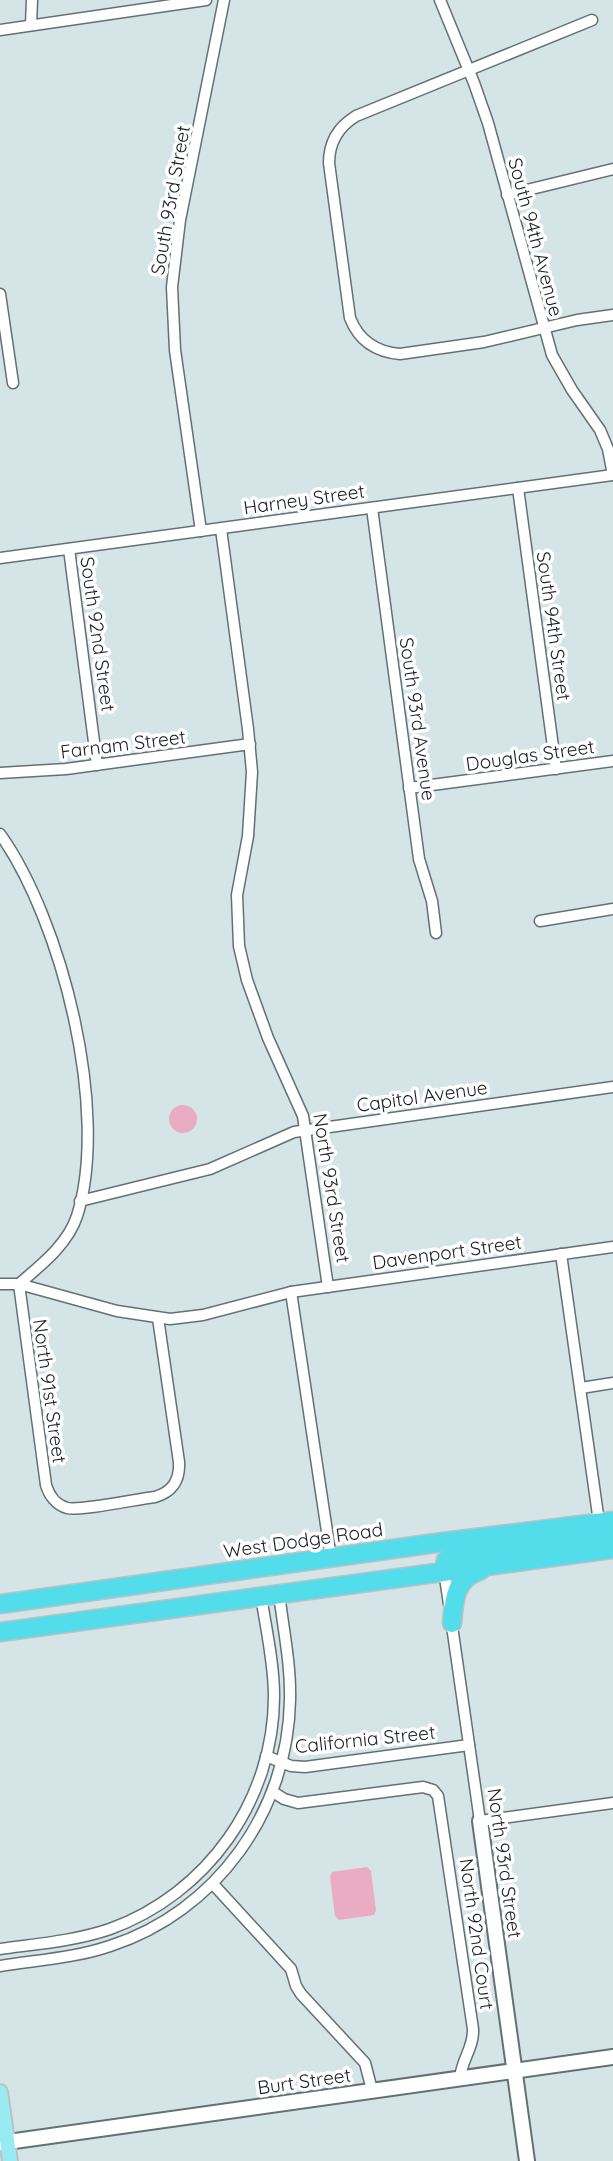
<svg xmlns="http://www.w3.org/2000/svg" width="613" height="2161" font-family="Quicksand,sans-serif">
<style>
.green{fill:#eaacc3}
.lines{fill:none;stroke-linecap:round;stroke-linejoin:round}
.street-casing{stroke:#627173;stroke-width:13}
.secondary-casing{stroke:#627173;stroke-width:18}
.primary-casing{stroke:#bfc0c1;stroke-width:18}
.highway-casing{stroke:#bfc0c1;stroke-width:21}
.street{stroke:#fff;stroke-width:10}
.secondary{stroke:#fff;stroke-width:14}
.primary{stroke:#98ebf3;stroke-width:14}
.highway{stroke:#53ddeb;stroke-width:18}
.labels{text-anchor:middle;stroke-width:7;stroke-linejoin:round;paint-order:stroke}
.street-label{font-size:19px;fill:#191f20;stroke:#fff}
</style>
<rect width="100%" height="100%" fill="#d5e5e7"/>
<!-- green -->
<g class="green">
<circle cx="183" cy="1119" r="14"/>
<path d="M367 1867 371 1871 376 1910 374 1915 339 1920 335 1916 330 1877 332 1872Z"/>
</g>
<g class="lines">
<!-- street casing -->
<g class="street-casing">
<g id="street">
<path d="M440 0 474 83 488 123 552 355 572 390 600 430 608 449 613 475"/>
<path d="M592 20 356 116C338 127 329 142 329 163L350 318C359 341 376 352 400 354L484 342 577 320 613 315"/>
<path d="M31 25 32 0"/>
<path d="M0 30 206 0"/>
<path d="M507 195 613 169"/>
<path d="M0 294 13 383"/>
<path d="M518 488 556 769"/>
<path d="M372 508 419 859 432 901 436 933"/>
<path d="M221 529 248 729 252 772 248 836 237 895 239 946 247 980 268 1038 303 1116 328 1287"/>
<path d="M201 531 175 350 172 287 180 220 224 0"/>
<path d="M69 549 97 765"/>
<path d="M0 558 613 475"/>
<path d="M0 773 66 769 250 744"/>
<path d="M409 788 613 761"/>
<path d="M0 834C62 921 110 1112 77 1216 68 1244 41 1265 19 1284L46 1485C49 1495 56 1505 67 1508 82 1511 137 1499 155 1497 172 1492 180 1481 179 1462L158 1318"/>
<path d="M540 921 613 909"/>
<path d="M80 1201 210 1169 294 1132 613 1087"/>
<path d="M561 1254 599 1522"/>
<path d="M0 1284H19L117 1311 170 1319 203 1315 291 1292 613 1247"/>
<path d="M291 1292 331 1558"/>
<path d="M581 1388 613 1383"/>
<path d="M444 1571 449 1604"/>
<path d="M451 1619 480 1821 613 1803"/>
<path d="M266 1756 291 1766 305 1767 469 1745"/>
<path d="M273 1792 284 1799 298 1803 423 1787 433 1790 438 1796 473 2029C474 2048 461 2060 460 2079"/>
<path d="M213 1884 291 1969 296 1986 301 1994 365 2063 372 2090"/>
<path d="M0 1949C36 1944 75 1941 110 1929 207 1894 274 1800 274 1696 274 1663 266 1629 261 1596"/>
<path d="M0 1966C37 1960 75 1958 110 1946 217 1911 288 1811 290 1700 291 1664 283 1628 279 1593"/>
</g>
</g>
<!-- secondary casing -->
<g class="secondary-casing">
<g id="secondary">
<path d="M480 1821 527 2161"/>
<path d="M0 2143 613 2057"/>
</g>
</g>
<!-- primary casing -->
<g class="primary-casing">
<path id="primary" d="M0 2092 10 2161"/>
</g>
<!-- highway casing -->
<g class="highway-casing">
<g id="highway">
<path d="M444 1571 446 1560 456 1554 613 1533"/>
<path d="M0 1604 443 1542 613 1521"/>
<path d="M452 1623C454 1598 455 1579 481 1570"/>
<path d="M0 1632 613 1549"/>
</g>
</g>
<!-- street -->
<use href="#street" class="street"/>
<!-- secondary -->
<use href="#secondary" class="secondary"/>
<!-- primary -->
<use href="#primary" class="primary"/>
<!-- highway -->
<use href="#highway" class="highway"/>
</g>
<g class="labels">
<!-- street labels -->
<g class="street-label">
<text transform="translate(170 200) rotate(-80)" y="7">South 93rd Street</text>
<text transform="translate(536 237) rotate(75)" y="7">South 94th Avenue</text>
<text transform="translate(304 499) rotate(-8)" y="7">Harney Street</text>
<text transform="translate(554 626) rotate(82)" y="7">South 94th Street</text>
<text transform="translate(98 634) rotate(82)" y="7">South 92nd Street</text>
<text transform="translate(418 719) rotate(82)" y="7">South 93rd Avenue</text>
<text transform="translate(123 744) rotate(-7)" y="7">Farnam Street</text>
<text transform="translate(530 755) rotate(-8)" y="7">Douglas Street</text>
<text transform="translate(422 1096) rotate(-8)" y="7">Capitol Avenue</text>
<text transform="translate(332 1188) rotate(81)" y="7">North 93rd Street</text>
<text transform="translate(447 1252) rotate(-8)" y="7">Davenport Street</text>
<text transform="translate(50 1391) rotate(82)" y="7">North 91st Street</text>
<text transform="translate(303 1540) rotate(-8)" y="7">West Dodge Road</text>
<text transform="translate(365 1739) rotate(-6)" y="7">California Street</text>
<text transform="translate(505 1863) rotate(82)" y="7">North 93rd Street</text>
<text transform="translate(477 1934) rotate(82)" y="7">North 92nd Court</text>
<text transform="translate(304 2081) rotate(-8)" y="7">Burt Street</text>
</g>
</g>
</svg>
